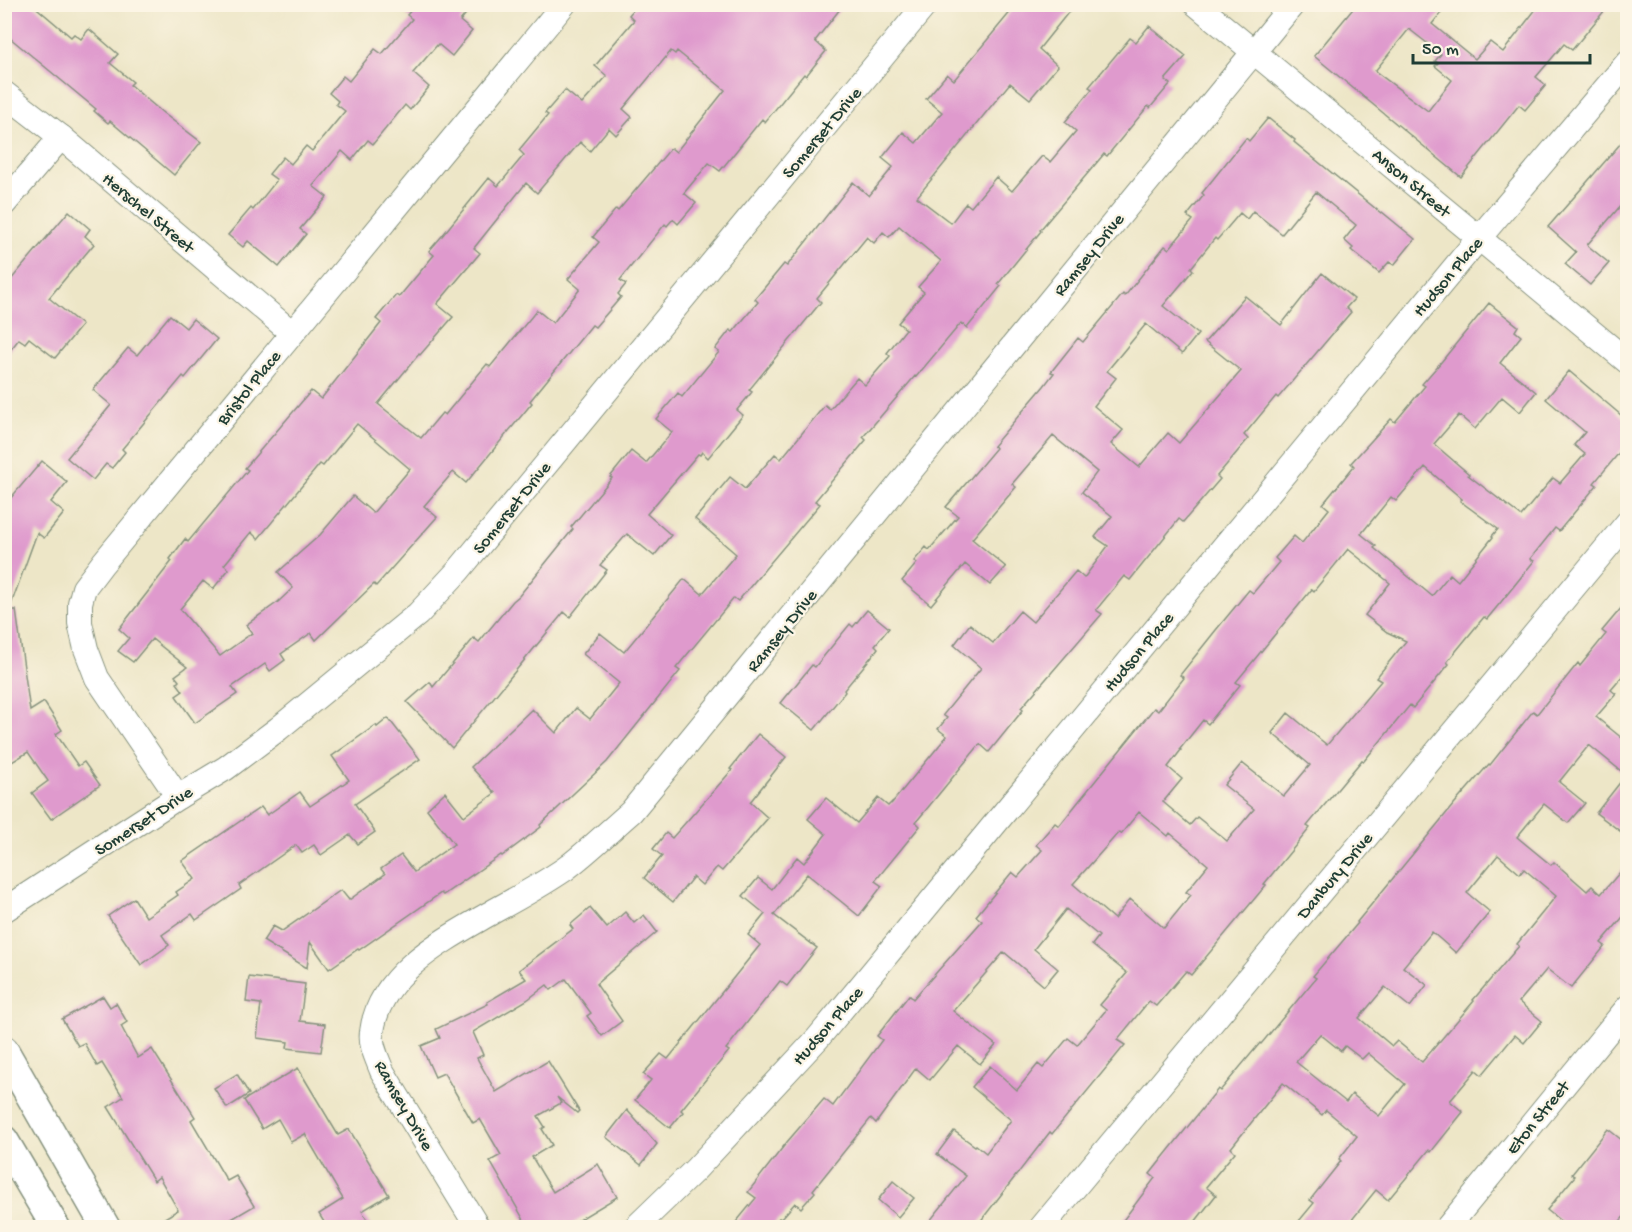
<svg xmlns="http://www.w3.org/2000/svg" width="1632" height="1232" font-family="'Gochi Hand',sans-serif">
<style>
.building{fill:#df9acd;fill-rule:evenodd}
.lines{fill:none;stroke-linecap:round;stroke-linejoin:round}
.minor-casing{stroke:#86927e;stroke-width:26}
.tertiary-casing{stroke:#86927e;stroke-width:31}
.minor{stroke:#fff;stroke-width:24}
.tertiary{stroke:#fff;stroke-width:28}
.labels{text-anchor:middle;stroke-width:4.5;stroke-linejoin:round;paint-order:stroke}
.street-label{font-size:18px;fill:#1f3d34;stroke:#fcf5e5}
</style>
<rect width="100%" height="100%" fill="#fcf5e5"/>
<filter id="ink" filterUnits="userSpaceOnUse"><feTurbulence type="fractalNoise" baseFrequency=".0167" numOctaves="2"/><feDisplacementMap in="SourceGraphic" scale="12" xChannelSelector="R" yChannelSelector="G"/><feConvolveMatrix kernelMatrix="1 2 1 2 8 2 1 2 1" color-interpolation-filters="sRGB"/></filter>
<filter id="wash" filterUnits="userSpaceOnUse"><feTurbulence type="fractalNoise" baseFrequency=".008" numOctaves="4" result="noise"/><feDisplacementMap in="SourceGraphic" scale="24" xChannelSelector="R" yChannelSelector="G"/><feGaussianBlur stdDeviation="1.35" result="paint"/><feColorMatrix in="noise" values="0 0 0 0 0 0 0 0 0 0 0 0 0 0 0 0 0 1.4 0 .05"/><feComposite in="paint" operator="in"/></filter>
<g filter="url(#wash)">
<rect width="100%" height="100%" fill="#ede6c7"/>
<g id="blocks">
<!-- building -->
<g class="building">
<path d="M14 4H32L71 37 74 34 81 39 89 29 118 54 110 63 133 82 130 85 163 113 201 142 174 175 110 121 108 123 94 111 96 109 4 33V16Z"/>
<path d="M416 4H474L460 21 472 31 452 56 438 44 413 73 429 87 410 110 405 105 373 144 368 140 352 160 342 151 313 186 327 197 300 229 306 234 279 267 248 241 243 247 228 235 251 208 253 210 277 180 269 174 283 157 291 164 306 146 312 151 345 111 336 104 338 101 329 93 343 76 349 81 375 49 382 54 412 19 407 15Z"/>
<path d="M638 4H844L815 41 826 51 806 76 804 74 765 122 762 119 720 171 709 163 684 193 696 203 678 224 673 219 667 226 665 224 620 280 626 284 618 294 621 297 595 327 592 325 530 401 532 403 466 483 453 472 424 506 437 517 376 586 374 584 316 640 311 633 281 654 285 660 270 671 265 664 232 687 237 694 195 723 176 696 183 691 177 683 179 681 175 676 187 667 152 639 133 662 118 651 129 638 119 629 172 561 170 559 185 539 188 542 248 470 245 468 311 391 321 399 381 323 376 319 396 295 399 297 434 255 429 251 442 236 489 178 498 186 524 155 519 150 548 115 545 113 565 90 582 104 607 76 595 66 634 20 629 15ZM671 51 675 54 677 51 725 90 676 152 671 148 618 211 616 209 593 237 599 242 568 279 580 289 553 323 537 310 490 367 487 364 445 415 442 413 421 438 378 404 419 354 420 355 453 317 437 304 480 253 474 248 526 183 537 193 580 142 590 151 609 128 616 135 632 117 623 109ZM357 424 410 469 373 513 353 496 320 535 278 572 293 588 278 602 246 625 252 633 220 656 180 609 203 581 213 589 229 569 224 565 251 532 258 539 320 464 323 466Z"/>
<path d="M1017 4H1075L1039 49 1058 66 1030 99 1010 83 917 197 951 223 966 203 971 207 996 177 1012 191 1042 156 1050 162 1076 131 1065 122 1092 89 1089 87 1130 38 1136 42 1149 26 1186 56 1165 80 1170 84 1150 108 1148 106 1107 156 1104 154 1040 230 1041 231 998 284 1001 286 967 328 961 323 916 377 915 376 863 437 866 440 815 501 820 504 738 601 734 598 676 668 680 671 607 762 540 825 541 827 502 856 501 855 443 895 441 893 359 950 358 949 329 969 310 942 307 968 263 941 273 926 282 931 341 890 349 900 385 874 381 869 401 855 414 872 454 844 427 809 445 792 464 816 495 793 471 767 532 709 556 733 576 708 590 719 619 683 583 654 600 633 624 652 684 579 702 594 736 554 695 519 730 477 745 489 775 454 781 459 825 405 830 409 857 378 865 385 890 356 887 353 906 329 898 323 924 292 918 287 941 261 899 226 889 237 883 232 874 243 867 237 817 298 821 302 749 390 752 392 737 410 743 415 708 458 702 452 700 455 698 454 647 514 671 535 654 556 627 534 600 565 607 570 570 617 564 612 452 748 407 702 430 682 433 687 474 638 479 642 513 601 519 596 573 529 571 527 612 478 610 477 631 451 646 463 672 432 656 419 678 393 682 397 719 352 715 349 730 330 733 332 758 302 755 299 784 264 787 266 853 182 869 196 893 167 882 158 903 132 916 143 942 112 926 99 947 74 954 80Z"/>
<path d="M1357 4H1448L1432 24 1475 59 1490 42 1503 52 1540 4H1610L1572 50 1564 44 1536 77 1546 85 1525 110 1519 105 1461 177 1314 56ZM1409 29 1441 54 1435 61 1438 63 1435 66 1452 80 1428 111 1375 71Z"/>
<path d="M1268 118 1295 140 1294 142 1381 213 1382 212 1415 239 1394 265 1389 262 1379 273 1351 250 1353 248 1344 240 1356 225 1316 192 1282 234 1253 211 1247 219 1240 213 1217 240 1215 238 1191 268 1193 270 1163 306 1198 334 1182 354 1146 324 1107 371 1116 378 1094 406 1123 430 1111 444 1139 467 1168 433 1179 443 1241 371 1205 342 1245 296 1281 325 1322 273 1354 299 1346 308 1351 312 1278 398 1276 396 1244 435 1248 439 1217 476 1220 479 1183 522 1179 519 1130 580 1124 576 1096 610 1102 614 1021 708 1023 710 989 752 980 744 916 822 920 826 875 881 882 886 859 916 807 874 774 915 817 948 787 986 780 981 726 1049 729 1051 681 1110 683 1112 670 1128 635 1100 651 1080 643 1074 661 1054 668 1059 760 945 748 935 765 914 743 896 758 878 772 889 797 857 804 863 826 834 808 819 826 798 857 823 878 798 888 806 892 802V803L947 736 938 729 947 718 943 715 981 668 954 645 970 624 993 643 1020 611 1033 622 1076 571 1084 578 1108 546 1095 537 1112 516 1082 492 1097 472 1053 436 1012 484 1016 487 972 539 1006 567 990 585 965 564 931 605 902 581 917 563 914 561 926 547 929 550 958 516 946 507 996 448 993 446 1044 386 1054 373 1051 372 1078 338 1083 342 1123 294 1125 296 1165 246 1169 249 1193 220 1187 216 1204 195 1202 193 1246 138 1249 141Z"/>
<path d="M1628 135V197L1587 245 1609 263 1590 285 1565 264 1576 252 1548 227Z"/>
<path d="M69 211 90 229 85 236 94 244 49 298 82 325 55 358 29 338 25 343 19 339 4 358V288Z"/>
<path d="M1489 303 1518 326 1515 331 1521 336 1500 363 1536 392 1520 412 1502 397 1475 429 1459 415 1434 444 1469 474 1468 475 1521 516 1553 478 1560 483 1585 454 1574 445 1585 432 1546 399 1569 371 1628 421V442L1594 483 1597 485 1559 531 1555 528 1530 559 1534 561 1501 602 1487 619 1484 617 1447 662 1449 664 1413 708 1410 705 1364 761 1362 760 1307 826 1310 828 1264 884 1266 885 1191 975 1186 971 1156 1006 1149 1001 1117 1040 1125 1045 1052 1134 1050 1132 976 1227H925L966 1176 937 1154 954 1131 975 1146 976 1145 986 1153 1011 1120 972 1087 990 1066 1017 1090 1038 1064 1043 1068 1068 1038 1077 1045 1106 1010 1100 1005 1127 973 1092 945 1099 936 1066 909 1034 949 1058 969 1044 986 1004 952 953 1011 996 1045 980 1064 958 1046 930 1080 916 1068 876 1123 871 1118 813 1190 815 1192 801 1208 795 1203 781 1219 779 1218 771 1227H732L756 1198 748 1192 787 1142 824 1099 833 1106 882 1040 877 1036 909 995 913 999 982 921 976 916 1012 872 1018 877 1042 850 1036 845 1055 823 1059 826 1154 708 1158 711 1184 678 1180 675 1216 630 1249 590 1253 593 1279 562 1275 558 1294 536 1302 543 1329 509 1323 504 1354 466 1351 463 1391 419 1395 422 1425 386 1422 384 1442 361ZM1425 467 1462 499 1460 501 1498 529 1492 536 1493 537 1458 581 1450 574 1432 596 1374 548 1376 546 1361 534 1391 497 1396 501ZM1348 549 1390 583 1365 615 1387 632 1406 641 1376 678 1381 681 1327 745 1288 713 1272 733 1310 765 1284 796 1242 763 1224 785 1254 809 1227 841 1197 817 1190 825 1163 802 1182 779 1168 767 1181 750 1180 749 1203 720 1208 724 1240 685 1236 682 1299 605 1312 589 1314 591ZM1139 812 1168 836 1170 833 1208 865 1186 892 1191 895 1164 928 1130 899 1114 919 1073 884 1119 832 1121 834Z"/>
<path d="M170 315 186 328 193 319 217 339 185 378 183 376 122 449 125 452 112 468 106 464 93 480 67 458 111 405 93 390 128 348 137 355Z"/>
<path d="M42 461 67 482 51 502 64 513 44 538 37 533 9 610H16L30 711 44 702 62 730 56 734 78 766 84 762 100 785 51 819 32 793 48 781 28 752 4 767V506Z"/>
<path d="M1628 600V670L1611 690 1616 694 1596 717 1628 743V837L1596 813 1626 775 1589 745 1559 782 1585 803 1568 823 1544 804 1517 837 1551 865 1554 862 1587 891 1592 886 1601 894 1628 863V911L1601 943 1605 946 1571 988 1547 969 1519 1002 1542 1021 1524 1043 1515 1035 1482 1075 1476 1070 1450 1101 1463 1112 1431 1152 1429 1150 1388 1200 1376 1190 1346 1227H1294L1314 1203 1310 1200 1341 1161 1339 1159 1357 1136 1326 1110 1322 1115 1283 1083 1231 1148 1235 1152 1206 1187 1216 1195 1191 1227H1118L1155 1178 1150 1174 1165 1155 1218 1089 1220 1091 1260 1043 1261 1044 1316 978 1313 976 1358 923 1357 922 1454 804 1489 764 1490 765 1533 711 1537 714 1578 663 1580 666 1606 634 1602 631ZM1498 855 1520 874 1524 869 1556 896 1517 944 1519 946 1473 1000 1474 1001 1422 1062 1397 1041 1392 1046 1359 1018 1385 987 1410 1007 1427 985 1403 967 1432 932 1456 953 1490 912 1467 893ZM1320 1034 1341 1051 1345 1046 1362 1059 1368 1053 1405 1084 1379 1116 1352 1094 1346 1102 1296 1062Z"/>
<path d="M867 610 889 628 875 645 878 648 872 656 844 690 845 692 814 730 781 703 812 665 815 667 850 624 853 627Z"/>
<path d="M388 718 420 759 355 804 375 832 358 844 350 835 321 855 314 845 302 853 296 845 239 885 241 889 196 920 192 914 162 935 169 945 141 965 108 916 134 898 146 917 178 895 176 892 195 879 182 861 261 807 267 815 300 792 310 806 349 780 332 756 376 725 377 727Z"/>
<path d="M758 734 786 757 750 802 768 818 722 871 717 867 702 885 693 877 673 902 644 878 662 856 653 849 666 833 672 838 732 770 730 769Z"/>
<path d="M590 908 607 928 625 912 634 923 644 915 657 932 596 984 622 1021 602 1036 587 1016 591 1013 566 979 551 990 547 985 527 1000 473 1032 483 1055 477 1058 496 1092 548 1061 579 1111 577 1113 557 1097 561 1103 538 1116 545 1127 542 1129 552 1145 532 1157 553 1192 598 1164 617 1197 567 1227H528L490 1161 501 1155 480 1119 473 1123 444 1073 435 1077 421 1046 440 1038 436 1029 488 1004 487 1002 526 979 519 970 573 929 570 925Z"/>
<path d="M249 977 305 984 300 1021 325 1024 321 1052 287 1048 288 1042 257 1038 261 1004 246 1002Z"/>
<path d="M103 996 110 1007 116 1003 127 1022 121 1026 138 1058 152 1049 195 1117 191 1120 227 1181 236 1176 254 1206 218 1227H150L178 1210 159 1177 154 1181 108 1107 123 1097 102 1063 97 1066 84 1043 78 1046 62 1019Z"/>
<path d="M298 1068 338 1135 349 1129 389 1195 362 1211 371 1227H327L319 1214 343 1199 305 1134 291 1142 278 1119 262 1129 244 1100Z"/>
<path d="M237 1074 249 1094 227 1108 214 1088Z"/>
<path d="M627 1110 657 1144 641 1165 606 1137Z"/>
<path d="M1608 1129 1628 1145V1212L1615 1227H1568L1547 1210 1575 1176 1572 1174Z"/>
<path d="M893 1181 914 1198 898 1217 878 1200Z"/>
</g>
</g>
</g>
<g filter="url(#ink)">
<use href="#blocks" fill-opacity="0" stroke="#86927e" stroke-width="1.5"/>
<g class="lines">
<!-- minor casing -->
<g class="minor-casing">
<g id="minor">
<path d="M1196 4 1479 238 1628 362"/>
<path d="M4 93 61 137 292 333"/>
<path d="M4 204 61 137"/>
<path d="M178 797 97 678 86 649 80 623V603L84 588 103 563 564 4"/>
<path d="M4 910 178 797 226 768 278 729 418 614 458 571 926 4"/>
<path d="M478 1228 382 1071C377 1058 370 1045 372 1032 379 972 448 938 494 911 518 898 543 884 565 869 588 852 609 831 631 812L1293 4"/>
<path d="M635 1228 695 1170 818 1038 1479 238 1628 62"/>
<path d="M1041 1228 1628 522"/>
<path d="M1447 1228 1628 1007"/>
</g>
</g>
<!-- tertiary casing -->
<g class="tertiary-casing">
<g id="tertiary">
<path d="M4 1050 106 1228"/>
<path d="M4 1140 56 1228"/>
</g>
</g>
<!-- minor -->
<use href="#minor" class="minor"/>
<!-- tertiary -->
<use href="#tertiary" class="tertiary"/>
</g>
</g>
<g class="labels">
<!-- street labels -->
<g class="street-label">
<text transform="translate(821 132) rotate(-50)" y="6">Somerset Drive</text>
<text transform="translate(1412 182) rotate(40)" y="6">Anson Street</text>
<text transform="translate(149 212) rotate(40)" y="6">Herschel Street</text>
<text transform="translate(1088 254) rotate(-51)" y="6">Ramsey Drive</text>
<text transform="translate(1447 276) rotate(-50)" y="6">Hudson Place</text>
<text transform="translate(248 387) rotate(-51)" y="6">Bristol Place</text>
<text transform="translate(511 507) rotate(-51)" y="6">Somerset Drive</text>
<text transform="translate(781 630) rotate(-51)" y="6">Ramsey Drive</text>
<text transform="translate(1138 651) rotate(-50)" y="6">Hudson Place</text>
<text transform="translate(143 820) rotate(-33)" y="6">Somerset Drive</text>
<text transform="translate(1334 875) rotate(-50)" y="6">Danbury Drive</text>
<text transform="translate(827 1025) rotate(-49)" y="6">Hudson Place</text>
<text transform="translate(405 1105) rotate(60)" y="6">Ramsey Drive</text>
<text transform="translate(1537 1117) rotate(-51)" y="6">Eton Street</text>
</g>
</g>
<!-- margin -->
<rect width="1632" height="1232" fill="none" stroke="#fcf5e5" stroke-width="24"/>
<!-- scale -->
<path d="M1413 54v9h177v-9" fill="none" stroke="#1f3d34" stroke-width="3"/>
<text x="1422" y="54" font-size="18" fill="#1f3d34" stroke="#fcf5e5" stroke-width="4.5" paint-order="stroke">50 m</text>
</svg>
